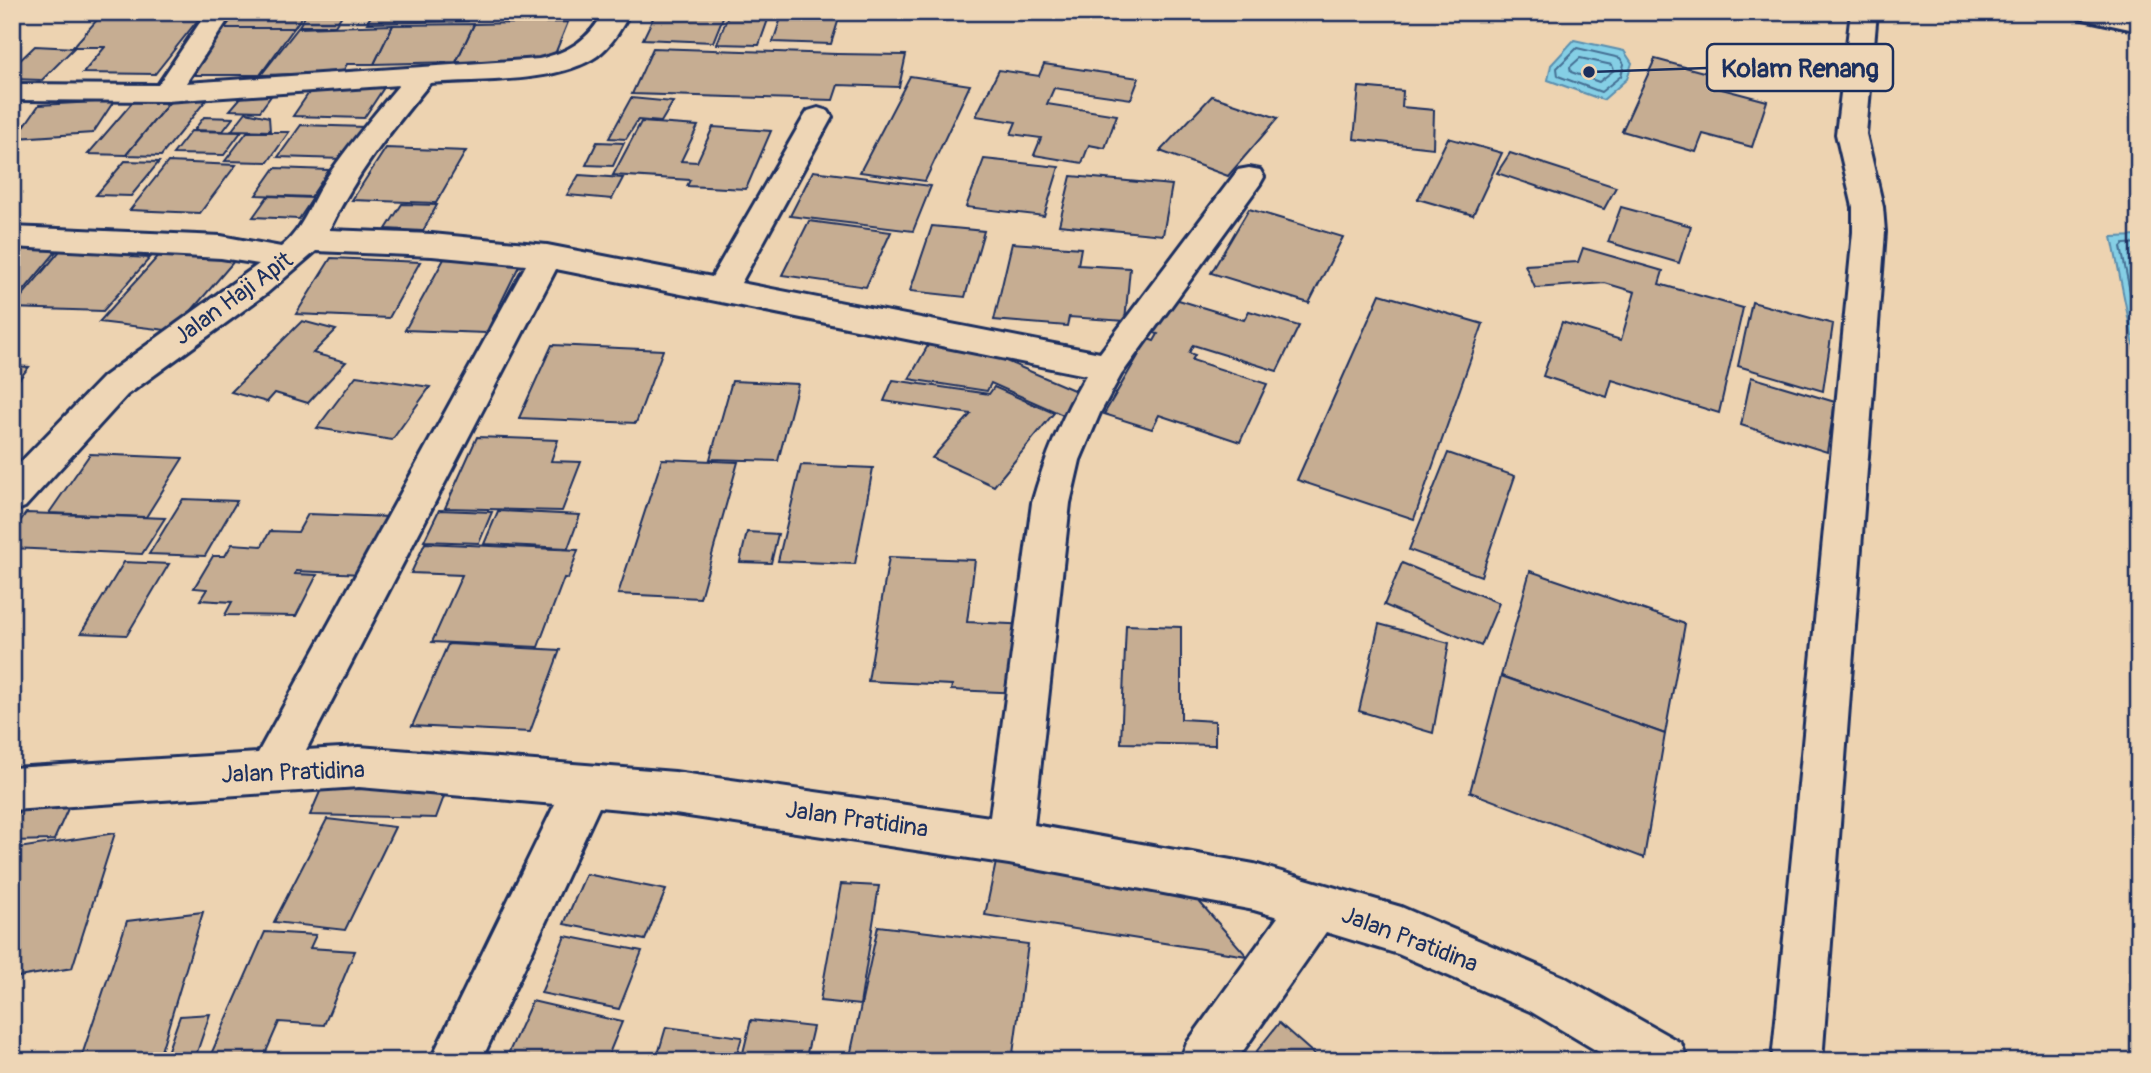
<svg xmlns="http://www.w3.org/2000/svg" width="2151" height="1073" font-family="Pangolin,sans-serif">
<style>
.water{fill:#85cfe5;stroke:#5b8faf;stroke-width:2}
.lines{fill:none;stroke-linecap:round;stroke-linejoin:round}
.shore{stroke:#456f94;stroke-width:2}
.building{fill:#c6ad92;stroke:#1b2f5e;stroke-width:2}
.street-casing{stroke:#1b2f5e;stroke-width:6}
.street{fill:#eed6b6;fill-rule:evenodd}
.labels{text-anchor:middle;stroke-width:5;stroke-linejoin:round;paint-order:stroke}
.street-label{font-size:24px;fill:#1b2f5e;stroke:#eed6b6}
.leader{fill:none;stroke:#1b2f5e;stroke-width:2.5}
.callout-dot{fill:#1b2f5e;stroke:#eed6b6;stroke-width:2.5}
.callout{fill:#eed6b6;stroke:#1b2f5e;stroke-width:2.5}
.callout-label{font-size:26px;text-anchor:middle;font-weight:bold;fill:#1b2f5e}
</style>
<rect width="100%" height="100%" fill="#edd3b1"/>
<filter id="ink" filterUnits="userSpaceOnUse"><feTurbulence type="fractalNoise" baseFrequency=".0143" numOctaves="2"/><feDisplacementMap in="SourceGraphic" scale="14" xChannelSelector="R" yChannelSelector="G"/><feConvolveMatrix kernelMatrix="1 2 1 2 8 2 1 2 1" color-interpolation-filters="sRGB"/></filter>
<g filter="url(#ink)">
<!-- water -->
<g class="water">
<path d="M1574 40 1624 51 1632 63 1627 79 1603 100 1548 80 1551 65Z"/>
<path d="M2139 236V372L2112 237Z"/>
</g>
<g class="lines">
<!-- shore -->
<g class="shore">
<path d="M1577 48 1620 58 1624 64 1621 76 1601 92 1558 76 1557 68Z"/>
<path d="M1580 58 1612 65 1614 70 1599 82 1571 72 1570 67Z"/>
<path d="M2139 243 2124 244 2121 247 2139 336"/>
</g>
</g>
<!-- building -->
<g class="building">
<path d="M104 12H204L155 74 83 73 105 47H73Z"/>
<path d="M237 12H305L294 28H225Z"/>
<path d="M308 12H344L335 26H299Z"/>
<path d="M373 12H472L468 21 367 23Z"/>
<path d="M656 12H725L713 42 643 39Z"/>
<path d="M783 12H841L831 44 773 42Z"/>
<path d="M729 13 770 14 759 45 717 44Z"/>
<path d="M568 22 553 59 456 62 474 24Z"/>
<path d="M474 24 456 62 374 64 393 25Z"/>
<path d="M393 25 374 64H347L342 73 261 75 298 28Z"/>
<path d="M225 28H294L260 75H188Z"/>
<path d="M35 46 74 48 42 80 12 79V68Z"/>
<path d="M653 48 837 54 906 55 899 87 838 85 833 100 632 94Z"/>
<path d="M1655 59 1722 77 1718 88 1767 101 1752 147 1703 134 1696 152 1622 131Z"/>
<path d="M1044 64 1139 78 1131 99 1054 88 1047 104 1117 115 1105 148 1089 145 1082 163 1034 155 1041 138 1011 134 1016 122 976 116 999 70 1039 76Z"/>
<path d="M910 76 970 85 925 181 860 172Z"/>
<path d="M315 84 385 86 364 118 293 116Z"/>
<path d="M1359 87 1403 91 1402 107 1434 110 1433 148 1354 139Z"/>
<path d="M243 95 271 96 260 111 230 110Z"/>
<path d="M1212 96 1278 118 1228 176 1160 151Z"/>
<path d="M137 97 173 98 126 155 88 154Z"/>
<path d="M173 98 207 99 161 156 126 155Z"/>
<path d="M631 98 673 102 661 122 638 120 626 139 609 138Z"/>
<path d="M114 101 93 133 16 138 39 105Z"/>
<path d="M246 112 269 117 270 131 232 130Z"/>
<path d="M204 117 233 118 223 131 194 130Z"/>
<path d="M641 122 698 126 681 161 697 162 713 127 771 131 746 189 687 186 690 180 613 175Z"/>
<path d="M301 125 364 127 343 159 278 157Z"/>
<path d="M191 131 241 132 224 155 173 154Z"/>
<path d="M247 132H289L268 162 225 161Z"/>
<path d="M1448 138 1502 153 1473 215 1418 199Z"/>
<path d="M597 142 624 143 613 166 586 165Z"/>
<path d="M386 148 466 151 436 203 352 200Z"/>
<path d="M1510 153 1616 187 1604 209 1497 173Z"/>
<path d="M984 159 1059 167 1044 216 966 207Z"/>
<path d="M125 161 159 162 131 196 96 195Z"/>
<path d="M168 162 236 165 200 213 130 210Z"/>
<path d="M275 168 329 170 311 197 256 195Z"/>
<path d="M813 171 931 186 913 231 790 216Z"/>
<path d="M579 175 623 178 612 199 567 195Z"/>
<path d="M1071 176 1172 185 1163 235 1059 225Z"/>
<path d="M268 196 313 198 299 219 253 217Z"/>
<path d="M402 204 437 205 423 231 386 229Z"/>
<path d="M1621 207 1691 226 1679 263 1608 242Z"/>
<path d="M1249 209 1343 237 1309 303 1211 273Z"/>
<path d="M809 221 891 232 866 287 782 275Z"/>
<path d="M932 226 984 231 965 297 910 291Z"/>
<path d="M1012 243 1081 248 1078 265 1130 268 1125 321 1069 317 1067 326 994 320Z"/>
<path d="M12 245 60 247 12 305Z"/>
<path d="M64 246 138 249 132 257 150 258 103 311 12 308Z"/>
<path d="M1583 248 1663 271 1659 284 1743 308 1719 413 1612 380 1607 397 1543 376 1562 322 1621 340 1635 292 1605 283 1535 288 1525 265 1578 262Z"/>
<path d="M162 252 235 260 174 331 99 322Z"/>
<path d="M331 258 420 262 389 318 296 314Z"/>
<path d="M444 259 521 262 486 333 405 330Z"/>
<path d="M1380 294 1483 324 1414 519 1297 480Z"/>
<path d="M1172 298 1244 320 1249 311 1299 326 1277 371 1193 345 1189 353 1195 355 1192 360 1267 384 1240 442 1159 415 1152 429 1104 414 1148 339 1154 341 1158 334 1151 332Z"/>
<path d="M1752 302 1833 324 1823 391 1738 366Z"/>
<path d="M302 321 336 330 313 353 346 362 308 403 275 393 267 402 231 392Z"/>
<path d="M931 340 1003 352 999 358 1090 397 1072 419 991 383 987 391 909 379Z"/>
<path d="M552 345 663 350 636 423 519 418Z"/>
<path d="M12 366 29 367 12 388Z"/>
<path d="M356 376 430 387 392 440 317 428Z"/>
<path d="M1751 377 1835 402 1827 452 1741 425Z"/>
<path d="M893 380 989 394 994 387 1054 413 994 486 932 458 971 414 884 401Z"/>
<path d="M732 381 798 384 778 461 710 459Z"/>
<path d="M477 437 558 440 551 461 581 462 562 511 445 508Z"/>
<path d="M1448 453 1515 476 1481 576 1409 550Z"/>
<path d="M90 454 183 458 146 517 49 513Z"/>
<path d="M662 459 738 462 700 598 618 594Z"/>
<path d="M801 465 873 468 855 564 778 561Z"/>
<path d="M183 499 237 501 205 556 149 554Z"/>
<path d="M439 510 492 512 479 543 424 541Z"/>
<path d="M498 511 580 515 568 548 484 544Z"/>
<path d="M26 513 165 518 142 554 12 548V533Z"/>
<path d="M308 514 391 517 363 574 296 571 295 574 317 575 296 616 225 615 232 602 200 600 207 589 194 588 213 556H225L232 544 262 546 270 531 298 532Z"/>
<path d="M747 532 778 534 771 563 740 562Z"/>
<path d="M425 543 578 550 568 579 564 578 538 647 432 642 462 575 411 573Z"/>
<path d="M889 557 975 560 967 622 1031 625 1025 693 951 690 952 685 868 681Z"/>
<path d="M124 562 169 564 127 635 81 633Z"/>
<path d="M1402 563 1499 603 1481 646 1384 605Z"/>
<path d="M1530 571 1685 624 1665 734 1501 676Z"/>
<path d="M1379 624 1449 643 1433 733 1359 711Z"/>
<path d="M1126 625 1181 627V719L1215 721V745L1121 743Z"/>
<path d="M448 644 560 650 530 732 412 726Z"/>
<path d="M1501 676 1665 734 1644 858 1470 792Z"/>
<path d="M325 780 449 783 436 818 310 815Z"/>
<path d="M70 804 54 840 12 841V825L22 806Z"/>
<path d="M327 819 395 827 345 930 274 922Z"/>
<path d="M115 833 72 968 12 978V849Z"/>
<path d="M996 862 1189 890 1247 956 985 915Z"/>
<path d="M586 874 666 890 645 940 564 924Z"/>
<path d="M841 884 879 886 860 1005 820 1001Z"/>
<path d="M203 912 158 1061H80L127 921Z"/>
<path d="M878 926 1028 944 1012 1061H849Z"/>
<path d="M265 932 316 935 310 948 355 951 324 1025 279 1022 262 1061H208Z"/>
<path d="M565 936 642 951 619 1009 541 993Z"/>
<path d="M532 1001 622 1022 606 1061H505Z"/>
<path d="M210 1014 194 1061H164L180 1016Z"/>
<path d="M751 1020 813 1027 805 1061H741Z"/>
<path d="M1279 1023 1322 1061H1249Z"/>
<path d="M666 1027 742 1037 735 1061H656Z"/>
</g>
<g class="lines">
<!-- street casing -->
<g class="street-casing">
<g id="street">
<path d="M207 12H233L186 83 539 59C569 52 589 40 604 12H630C622 28 612 45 597 56 556 84 479 79 430 83 390 132 357 172 329 230L432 234 547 245 712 277 804 117 808 111 818 108 828 111 832 117 741 283 1100 353 1238 170 1249 168 1260 170 1264 177 1260 184 1121 375 1100 413 1080 460 1070 503 1034 825 1254 864 1401 907 1564 977 1681 1043 1688 1061H1614L1530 1011 1398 954 1326 932 1236 1061H1180L1187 1043 1278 917 1254 910 1009 864 675 814 599 807 481 1061H430L555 804 359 787 12 810V768L258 753 526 265 432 256 316 251 267 293 127 395 25 507 12 512V471L103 377 259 264 221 258 12 247V227L221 236 281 247C305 227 309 205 325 180 348 146 373 116 399 85L166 101 12 100V84L158 85ZM556 269 1086 375C1062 416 1045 457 1032 503L990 817 675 772 359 747 306 750Z"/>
<path d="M1851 12H1877L1866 134 1883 207 1885 232 1822 1061H1772L1853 232V207L1836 134Z"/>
<path d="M2075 12H2126L2139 15V31L2079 18Z"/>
</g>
</g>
<!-- street -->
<use href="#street" class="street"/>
</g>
</g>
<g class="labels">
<!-- street labels -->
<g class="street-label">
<text transform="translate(233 298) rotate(-36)" y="8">Jalan Haji Apit</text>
<text transform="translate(293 772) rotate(-2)" y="8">Jalan Pratidina</text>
<text transform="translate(857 819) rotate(8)" y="8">Jalan Pratidina</text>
<text transform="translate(1410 939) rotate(21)" y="8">Jalan Pratidina</text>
</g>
</g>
<!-- callouts -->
<path class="leader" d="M1589 72L1707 68"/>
<circle class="callout-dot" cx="1589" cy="72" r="7"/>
<rect class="callout" x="1707" y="44" width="186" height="47" rx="7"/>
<g class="callout-label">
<text x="1800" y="77">Kolam Renang</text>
</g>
<!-- margin -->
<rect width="2151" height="1073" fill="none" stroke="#eed6b6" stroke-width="42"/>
<rect x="21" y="21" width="2109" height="1031" fill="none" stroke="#1b2f5e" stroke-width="2.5" filter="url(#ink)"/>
</svg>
